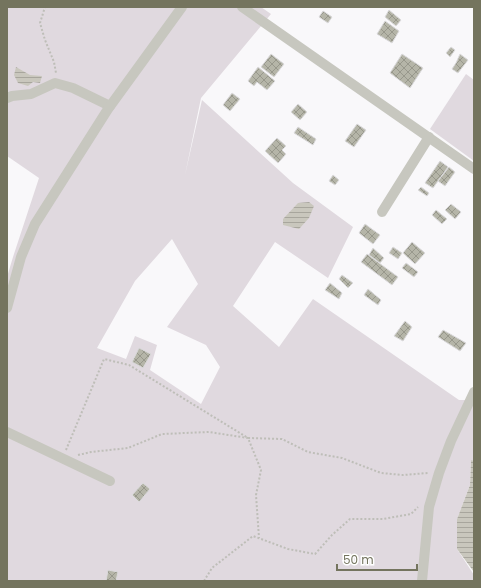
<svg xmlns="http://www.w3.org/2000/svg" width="481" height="588" font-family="Poppins,sans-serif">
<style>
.green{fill:#e0d9df;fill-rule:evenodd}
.water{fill:url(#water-rules)}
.building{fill:url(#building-cross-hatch);stroke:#dbdadc}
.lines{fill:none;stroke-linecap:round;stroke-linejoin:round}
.path{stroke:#bebeb8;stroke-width:2;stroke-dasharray:2 2;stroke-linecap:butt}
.street{stroke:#c7c7bf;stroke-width:10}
</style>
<defs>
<pattern id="water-rules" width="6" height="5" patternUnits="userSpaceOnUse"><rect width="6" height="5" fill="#c9c7bd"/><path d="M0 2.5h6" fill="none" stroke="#a8a69d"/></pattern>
<pattern id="building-cross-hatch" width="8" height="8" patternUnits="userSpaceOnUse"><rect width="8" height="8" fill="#b5b5a8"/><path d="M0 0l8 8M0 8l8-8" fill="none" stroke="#98988c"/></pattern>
</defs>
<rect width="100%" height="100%" fill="#f9f8fa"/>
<!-- green -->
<g class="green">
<path d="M7 7H261L271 14 201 98 185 175 202 100 293 183 353 227 328 278 275 242 233 306 279 347 313 299 459 400H474V462L471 460 470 485 457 519V549L474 575V581H7V277L13 257 39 178 7 156ZM172 239 198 284 167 327 206 345 220 367 201 404 150 370 157 345 135 336 126 359 97 348 135 281Z"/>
<path d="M466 74 474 80V161L430 129Z"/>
</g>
<!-- water -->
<g class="water">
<path d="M16 67 30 75 42 76 40 83 33 82 28 86 18 83 14 75Z"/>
<path d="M309 202 314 206 309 218 299 229 283 225V219L298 203Z"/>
<path d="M471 460 474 461V572L471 568 457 549V519L470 485Z"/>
</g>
<!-- building -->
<g class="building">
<path d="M389 10 401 20 396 26 385 17Z"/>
<path d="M323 11 332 17 328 23 319 17Z"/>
<path d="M385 21 399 31 392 43 377 34Z"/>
<path d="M451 47 455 50 450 57 446 53Z"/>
<path d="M271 54 284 64 274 77 261 67Z"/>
<path d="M402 54 423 68 410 88 390 73Z"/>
<path d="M460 54 468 60 458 73 452 69 456 63Z"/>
<path d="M258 67 275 81 267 90 257 82 254 86 248 81Z"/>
<path d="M232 93 240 99 230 111 223 105Z"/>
<path d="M298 104 307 112 300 120 291 112Z"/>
<path d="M357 124 366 130 354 147 345 141Z"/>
<path d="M298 127 316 139 313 145 294 133Z"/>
<path d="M277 138 286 146 282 150 286 154 278 163 265 151Z"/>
<path d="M440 161 448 167 433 188 425 183Z"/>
<path d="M449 167 455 172 445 186 438 181Z"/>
<path d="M333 175 339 180 335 185 329 181Z"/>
<path d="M421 187 429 193 427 196 418 190Z"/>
<path d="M451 204 461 212 455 219 445 210Z"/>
<path d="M436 210 447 219 442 224 432 215Z"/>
<path d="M365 224 380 235 373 244 359 233Z"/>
<path d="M412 242 425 253 415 264 403 253Z"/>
<path d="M393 247 402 253 398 259 389 253Z"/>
<path d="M373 248 384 258 380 263 369 255Z"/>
<path d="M367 254 398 277 392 285 361 262Z"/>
<path d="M406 263 418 272 414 277 402 268Z"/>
<path d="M342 275 353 283 348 288 339 279Z"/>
<path d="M330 283 342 293 339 299 325 290Z"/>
<path d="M368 289 381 300 378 305 364 295Z"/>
<path d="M405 321 412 327 403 341 394 336Z"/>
<path d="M443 330 466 343 460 351 438 337Z"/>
<path d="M139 348 151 354 143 368 132 362Z"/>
<path d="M143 483 150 489 139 502 132 495Z"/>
<path d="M108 570 118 572 116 581H106Z"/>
</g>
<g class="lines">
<!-- path -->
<g class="path">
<path d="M46 7H45L40 23 45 40 54 62 56 73"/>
<path d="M66 450 104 359 129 365 248 438 282 439 308 452 342 458 381 473 403 475 428 473"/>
<path d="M78 455 91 452 128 448 162 434 209 432 248 438 261 470 256 495 259 538"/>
<path d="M204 581 212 568 253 536 288 549 315 554 332 535 350 519H383L411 514 418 507"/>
</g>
<!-- street -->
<g class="street">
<path d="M242 7 474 169"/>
<path d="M7 98 12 96 31 94 55 83 73 88 110 106"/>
<path d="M382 212 429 137"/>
<path d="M7 308 21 257 35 224 108 109 182 7"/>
<path d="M7 432 110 481"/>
<path d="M422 581 429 507 439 473 451 441 474 392"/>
</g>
</g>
<!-- border -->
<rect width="481" height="588" fill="none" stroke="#74745e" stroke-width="16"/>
<!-- scale -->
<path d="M337 564v6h80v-6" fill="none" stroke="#74745e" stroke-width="2"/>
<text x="343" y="564" font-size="12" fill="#74745e" stroke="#ffffff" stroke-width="3" paint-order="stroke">50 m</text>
</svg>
